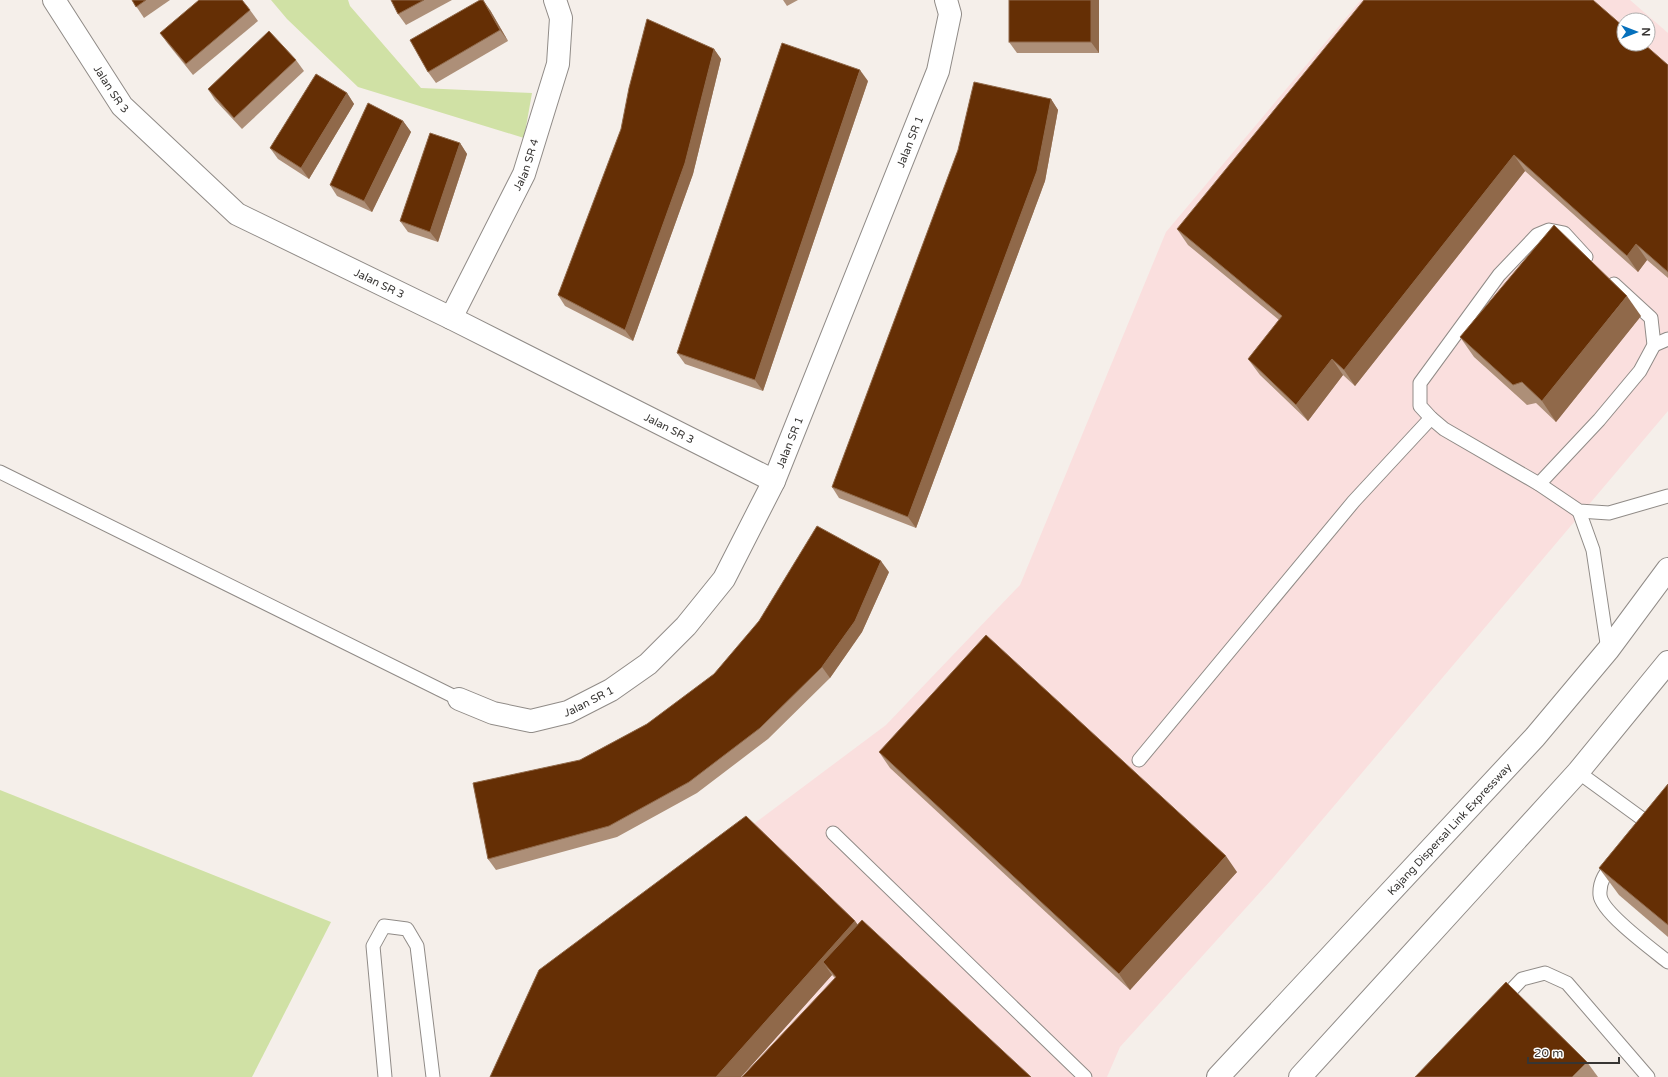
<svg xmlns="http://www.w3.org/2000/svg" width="1668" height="1077" font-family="'Varela Round',sans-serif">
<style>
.industrial{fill:#fadfde;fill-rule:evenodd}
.green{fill:#d0e1a5}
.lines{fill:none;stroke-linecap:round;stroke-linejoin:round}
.lane-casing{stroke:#908b87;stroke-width:15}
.street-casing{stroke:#908b87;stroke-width:24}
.highway-casing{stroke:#908b87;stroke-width:24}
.lane{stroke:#fff;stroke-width:13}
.street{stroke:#fff;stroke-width:22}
.highway{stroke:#fff;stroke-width:22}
.wall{fill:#ad8f78}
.shaded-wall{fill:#90694a}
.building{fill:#652f05;stroke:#90694a}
.labels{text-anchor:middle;stroke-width:4;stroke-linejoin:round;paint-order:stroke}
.street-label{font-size:11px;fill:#373533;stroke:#fff}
</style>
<rect width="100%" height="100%" fill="#f5efea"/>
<!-- industrial -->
<path class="industrial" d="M1361 0H1630L1668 33V411L1273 878 1120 1047 1107 1077H500L545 980 886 725 1020 585 1166 232ZM1624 20H1648V44H1624Z"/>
<!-- green -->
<g class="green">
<path d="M271 0H348L350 6 421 88 532 93 524 138 358 87 287 19Z"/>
<path d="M0 790 331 922 252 1077H0Z"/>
</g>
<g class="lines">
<!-- lane casing -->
<g class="lane-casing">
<g id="lane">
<path d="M1586 257 1564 233 1549 230 1537 235 1499 275 1420 383V406L1431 418 1444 429 1539 484 1579 511 1609 513 1668 496"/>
<path d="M1654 345 1668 339"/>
<path d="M0 472 459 699"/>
<path d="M1539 484 1599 420 1640 371 1654 345 1651 318 1614 284"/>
<path d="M1579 511 1593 550 1608 650"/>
<path d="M1139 760 1354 501 1431 418"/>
<path d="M1578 772 1648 823"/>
<path d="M833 833 1085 1077"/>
<path d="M1615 862C1606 872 1599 881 1600 895 1601 912 1653 950 1668 962"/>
<path d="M1501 1001 1522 979 1545 973 1567 983 1648 1077"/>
<path d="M385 1077 373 946 384 926 407 929 417 946 433 1077"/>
</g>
</g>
<!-- street casing -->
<g class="street-casing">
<g id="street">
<path id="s1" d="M54 0 122 106 237 214 451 318 774 481"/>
<path id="s2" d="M451 318 524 174 558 64 561 18 555 0"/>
<path id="s3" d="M459 699 493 713 531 721 568 712 611 690 648 664 686 626 724 579 774 481 938 71 950 14 946 0"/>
</g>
</g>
<!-- highway casing -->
<g class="highway-casing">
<g id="highway">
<path id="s4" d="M1218 1077 1535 737 1608 650 1668 569"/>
<path d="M1300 1077 1578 772 1668 662"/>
</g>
</g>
<!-- lane -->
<use href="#lane" class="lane"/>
<!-- street -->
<use href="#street" class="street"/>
<!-- highway -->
<use href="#highway" class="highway"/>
</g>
<!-- wall -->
<g class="wall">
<path d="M132 0H170L144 18Z"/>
<path d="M391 0H452L406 25 398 14Z"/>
<path d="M783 0H798L787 6Z"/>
<path d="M1099 0V53H1017L1009 42Z"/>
<path d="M250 10 258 21 193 75 168 44 160 33Z"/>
<path d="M490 10 508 41 436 83 428 72Z"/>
<path d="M714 49 721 59 693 174 633 341 565 306 558 295Z"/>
<path d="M296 60 304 71 242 129 215 100 208 89Z"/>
<path d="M1668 65V278L1647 260 1638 272 1525 171 1355 386 1343 375 1308 421 1260 375 1248 359 1279 320 1188 245 1177 229Z"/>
<path d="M868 81 763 391 685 364 677 353Z"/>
<path d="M347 93 354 104 309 179 278 159 270 148Z"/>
<path d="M1051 99 1058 110 1045 181 916 528 839 498 832 487Z"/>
<path d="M403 121 411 132 372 212 337 196 330 185Z"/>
<path d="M460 143 467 154 438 242 408 232 400 221Z"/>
<path d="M1641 316 1556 422 1536 403 1527 405 1474 357 1460 337Z"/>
<path d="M889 572 862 632 830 678 768 739 697 793 617 837 496 870 488 859 580 760 647 724Z"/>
<path d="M879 752 1237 872 1130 990 890 768Z"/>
<path d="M1668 784V937L1619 895 1599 868Z"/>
<path d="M855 921 858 925 1031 1077 835 978 832 975 741 1077H490Z"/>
<path d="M1587 1062 1598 1077H1415Z"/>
</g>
<!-- shaded-wall -->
<g class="shaded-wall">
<path d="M483 0 490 10 508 41 500 30Z"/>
<path d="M1091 0H1099V53L1091 42Z"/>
<path d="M714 49 721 59 693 174 633 341 625 330Z"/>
<path d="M860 70 868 81 763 391 755 380Z"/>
<path d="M347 93 354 104 309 179 301 168Z"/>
<path d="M1051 99 1058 110 1045 181 916 528 908 517Z"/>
<path d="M403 121 411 132 372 212 364 201Z"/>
<path d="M460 143 467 154 438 242 430 232Z"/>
<path d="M1514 155 1525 171 1355 386 1344 370Z"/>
<path d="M1636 244 1647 260 1638 272 1627 256Z"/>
<path d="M1627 296 1641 316 1556 422 1542 401Z"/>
<path d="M1332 359 1343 375 1308 421 1296 405Z"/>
<path d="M881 561 889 572 862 632 830 678 822 667Z"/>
<path d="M1226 856 1237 872 1130 990 1119 974Z"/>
<path d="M855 921 866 937 823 962 832 975 741 1077H716Z"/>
</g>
<!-- building -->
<g class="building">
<path d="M132 0H146L136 7Z"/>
<path d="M199 0H242L250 10 186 64 160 33Z"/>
<path d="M391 0H424L398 14Z"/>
<path d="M480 0H483L500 30 428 72 410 40Z"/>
<rect x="1009" y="0" width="82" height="42"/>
<path d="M1364 0H1593L1624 27V44H1644L1668 65V272L1636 244 1627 256 1514 155 1344 370 1332 359 1296 405 1248 359 1282 316 1177 229Z"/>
<path d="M647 19 714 49 685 163 625 330 558 295 621 129 629 88Z"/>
<path d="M269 31 296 60 234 118 208 89Z"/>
<path d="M782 43 860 70 755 380 677 353Z"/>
<path d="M316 74 347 93 301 168 270 148Z"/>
<path d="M974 82 1051 99 1037 171 908 517 832 487 958 150Z"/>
<path d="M368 103 403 121 364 201 330 185Z"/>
<path d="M430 133 460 143 430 232 400 221Z"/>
<path d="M1554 225 1627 296 1542 401 1522 382 1513 385 1460 337Z"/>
<path d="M817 526 881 561 855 621 822 667 760 728 689 782 609 826 488 859 473 783 580 760 647 724 714 674 759 621Z"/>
<path d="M986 635 1226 856 1119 974 879 752Z"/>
<path d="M1668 784V925L1599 868Z"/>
<path d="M746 816 855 921 716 1077H490L539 970Z"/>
<path d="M862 920 1031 1077H742L836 977 823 962Z"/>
<path d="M1506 982 1587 1062 1572 1077H1415Z"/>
</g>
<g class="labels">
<!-- street labels -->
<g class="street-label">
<text dy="4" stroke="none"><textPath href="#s1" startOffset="106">Jalan SR 3</textPath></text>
<text dy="4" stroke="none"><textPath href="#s3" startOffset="797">Jalan SR 1</textPath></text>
<text dy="4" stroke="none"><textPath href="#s2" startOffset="171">Jalan SR 4</textPath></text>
<text dy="4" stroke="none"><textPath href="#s1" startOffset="442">Jalan SR 3</textPath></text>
<text dy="4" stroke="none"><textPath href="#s1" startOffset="766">Jalan SR 3</textPath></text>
<text dy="4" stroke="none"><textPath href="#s3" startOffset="473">Jalan SR 1</textPath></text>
<text dy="4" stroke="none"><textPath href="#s3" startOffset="137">Jalan SR 1</textPath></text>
<text dy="4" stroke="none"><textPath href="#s4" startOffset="339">Kajang Dispersal Link Expressway</textPath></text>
</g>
</g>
<!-- north arrow -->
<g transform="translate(1636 32) rotate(90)"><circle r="19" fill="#ffffff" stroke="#afaead"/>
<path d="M0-3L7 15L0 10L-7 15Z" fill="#0570bc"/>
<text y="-6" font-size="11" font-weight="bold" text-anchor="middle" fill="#373533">N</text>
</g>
<!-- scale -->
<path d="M1528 1057v6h91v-6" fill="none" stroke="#373533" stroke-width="2"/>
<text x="1534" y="1057" font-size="12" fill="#373533" stroke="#ffffff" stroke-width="3" paint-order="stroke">20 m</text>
</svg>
